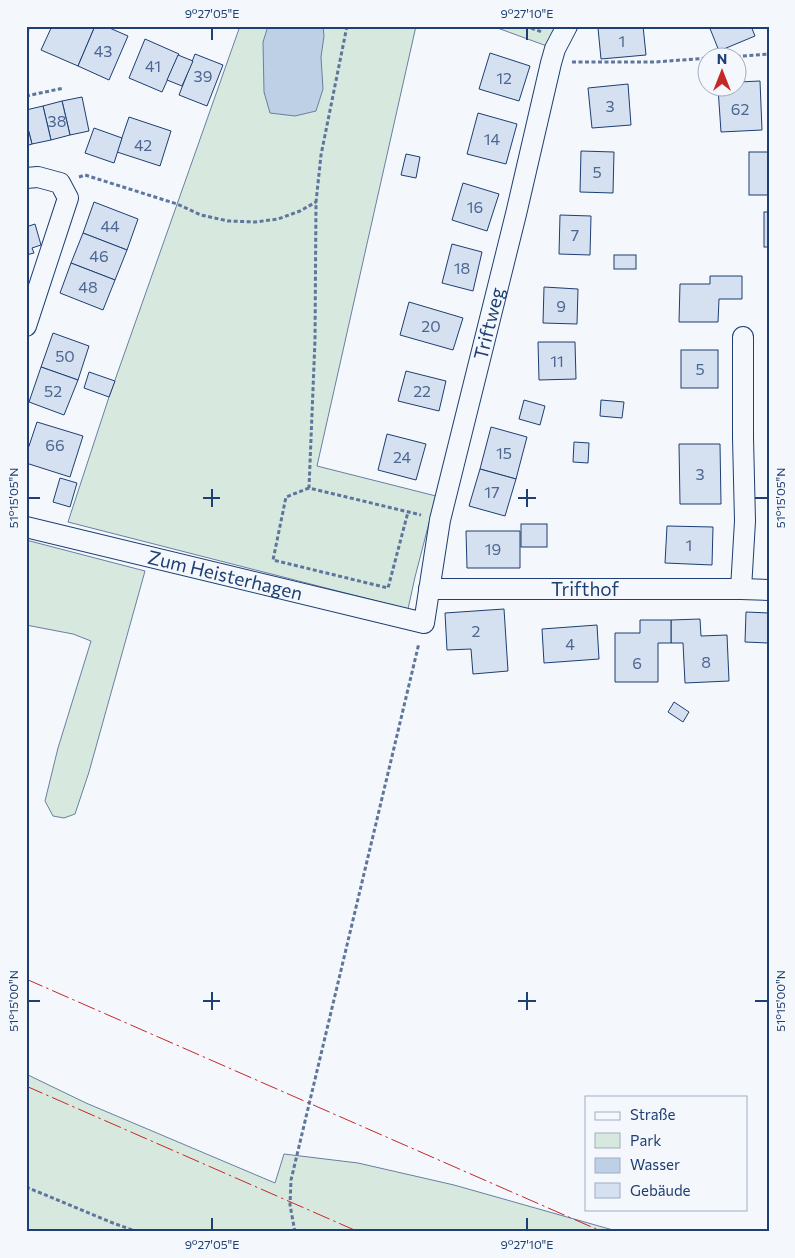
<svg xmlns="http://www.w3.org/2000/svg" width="795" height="1258" font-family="Commissioner,sans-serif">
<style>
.green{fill:#d7e8df;stroke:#687fa3}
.water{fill:#bed0e5;stroke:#687fa3}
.building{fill:#d5e0f0;stroke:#1d3f73}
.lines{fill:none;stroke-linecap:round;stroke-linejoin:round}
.street-casing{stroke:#1d3f73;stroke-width:22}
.path{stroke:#5e769c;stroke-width:3;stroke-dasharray:4 2.5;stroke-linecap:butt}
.street{stroke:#f4f7fb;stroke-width:20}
.power{stroke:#c62828;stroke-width:1;stroke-dasharray:18 4 2.5 4;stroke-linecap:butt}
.ticks{fill:none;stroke:#1d3f73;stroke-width:2}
.labels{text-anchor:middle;stroke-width:4;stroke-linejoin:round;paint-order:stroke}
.number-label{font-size:16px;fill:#4b6792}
.street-label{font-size:19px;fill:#1d3f73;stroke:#f4f7fb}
.neatline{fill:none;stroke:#1d3f73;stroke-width:2}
.ticks-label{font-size:12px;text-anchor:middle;fill:#1d3f73}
</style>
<rect width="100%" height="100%" fill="#f4f7fb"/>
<!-- green -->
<g class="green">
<path d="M240 26H416L317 466 436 496 415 577 408 609 68 522 109 397Z"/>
<path d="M492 26H567L555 49Z"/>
<path d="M26 540 145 571 89 772 75 814 64 818 53 816 45 801 58 748 91 641 73 634 26 625Z"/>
<path d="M26 1074 86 1103 275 1183 284 1154 358 1163 454 1185 620 1232H26Z"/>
</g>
<!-- water -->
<path class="water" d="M268 26H323L324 36 321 57 323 89 316 111 295 116 270 113 264 92 263 42Z"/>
<!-- building -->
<g class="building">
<path d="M26 26H29L28 39H26Z"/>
<path d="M52 26H95L78 66 41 50Z"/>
<path d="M95 26H105L128 36 109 80 78 66Z"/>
<path d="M619 26H643L646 55 601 59 598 28Z"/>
<path d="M709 26H751L755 36 719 51Z"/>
<path d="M145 39 179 54 162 92 129 78Z"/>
<path d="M490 53 530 66 519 101 479 89Z"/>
<path d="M195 54 223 65 207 106 179 95Z"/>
<path d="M178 55 193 61 182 86 167 80Z"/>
<path d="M760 81 762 130 721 132 718 88H738V82Z"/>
<path d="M628 84 631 125 592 128 588 88Z"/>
<path d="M82 97 89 131 70 135 62 101Z"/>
<path d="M62 101 70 135 51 140 43 106Z"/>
<path d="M43 106 51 140 32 144 26 121V110Z"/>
<path d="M478 113 517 124 506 164 467 154Z"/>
<path d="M129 117 171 131 160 166 117 152Z"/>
<path d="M26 121 32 144 26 146Z"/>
<path d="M94 128 122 138 114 163 85 153Z"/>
<path d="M581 151 614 152 613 193 580 192Z"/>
<rect x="749" y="152" width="20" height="43"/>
<path d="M406 154 420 157 416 178 401 175Z"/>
<path d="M463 183 499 194 487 231 452 220Z"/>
<path d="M94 202 138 219 127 250 83 233Z"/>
<rect x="764" y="212" width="5" height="35"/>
<path d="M560 215 591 216 590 255 559 254Z"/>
<path d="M35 224 41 245 32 248 34 253 26 255V227Z"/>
<path d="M83 233 127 250 115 280 71 263Z"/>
<path d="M452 244 482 252 473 291 442 283Z"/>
<rect x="614" y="255" width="22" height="14"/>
<path d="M71 263 115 280 103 310 60 293Z"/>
<path d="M710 276H742V299H719L718 322H679L680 284H710Z"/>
<path d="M544 287 578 289 577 324 543 323Z"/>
<path d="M409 302 463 318 453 350 400 335Z"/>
<path d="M53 333 89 346 78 380 41 367Z"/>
<path d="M538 342H575L576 379 539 380Z"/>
<rect x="681" y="350" width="37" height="38"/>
<path d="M41 367 78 380 64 415 29 402Z"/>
<path d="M406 371 446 381 439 411 398 401Z"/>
<path d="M89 372 115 381 109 397 84 388Z"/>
<path d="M524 400 545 406 540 425 519 419Z"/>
<path d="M601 400 624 402 622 418 600 416Z"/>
<path d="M37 422 83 436 70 477 26 463V455Z"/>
<path d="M491 427 527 437 516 479 480 469Z"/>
<path d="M387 434 426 444 416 480 378 470Z"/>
<path d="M574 442 589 443 588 463 573 462Z"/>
<path d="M679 444H720L721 504H680Z"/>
<path d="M480 469 516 479 505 516 469 506Z"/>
<path d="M60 478 77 483 70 507 53 502Z"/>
<rect x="521" y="524" width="26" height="23"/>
<path d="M667 526 713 527 712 565 665 563Z"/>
<path d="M466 531H520V568H467Z"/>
<path d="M504 609 508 671 473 674 471 649 447 650 445 613Z"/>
<path d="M746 612 769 613V656H768V643L745 642Z"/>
<path d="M700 619 701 636 727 635 729 681 685 683 683 643H671V620Z"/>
<path d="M640 620H671V643H658V682H615V633H640Z"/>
<path d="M597 625 599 659 544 663 542 629Z"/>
<path d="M674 702 689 712 683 722 668 712Z"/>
</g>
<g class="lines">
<!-- street casing -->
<g class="street-casing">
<g id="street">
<path d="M26 178 38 177 60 183 68 198 26 326"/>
<path id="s1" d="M26 527 424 623 440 520 516 214 551 63 555 49 567 26"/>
<path id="s2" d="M429 589H741L769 590"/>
<path d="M741 589 745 521 743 438V337"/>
</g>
</g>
<!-- path -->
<g class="path">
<path d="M347 26 321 155 316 202 315 340 309 488 421 515"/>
<path d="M525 26 542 32"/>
<path d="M717 58 769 54"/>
<path d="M572 62H655L708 58"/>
<path d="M26 96 64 88"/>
<path d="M79 177 85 175 177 204 201 215 228 221 255 222 278 219 300 211 316 202"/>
<path d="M309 488 286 497 273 560 388 588 408 512"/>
<path d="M26 1187 113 1223 138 1232"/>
<path d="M295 1232 290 1205 291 1180 419 643"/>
</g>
<!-- street -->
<use href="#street" class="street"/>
<!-- power -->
<g class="power">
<path d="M26 979 603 1232"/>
<path d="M26 1086 359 1232"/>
</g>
</g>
<!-- ticks -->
<path class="ticks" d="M212 28V40M527 28V40M212 489V507M527 489V507M28 498H40M203 498H220M518 498H536M755 498H768M212 992V1010M527 992V1010M28 1001H40M203 1001H220M518 1001H536M755 1001H768M212 1218V1230M527 1218V1230"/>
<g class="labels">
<!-- number labels -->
<g class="number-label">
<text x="622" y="47">1</text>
<text x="103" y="57">43</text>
<text x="153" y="72">41</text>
<text x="203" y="82">39</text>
<text x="504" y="84">12</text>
<text x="610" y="112">3</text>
<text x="740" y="115">62</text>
<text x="57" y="127">38</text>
<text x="492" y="145">14</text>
<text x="143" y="151">42</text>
<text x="597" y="178">5</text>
<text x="475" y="213">16</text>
<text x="110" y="232">44</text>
<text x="575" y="241">7</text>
<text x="99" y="262">46</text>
<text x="462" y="274">18</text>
<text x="88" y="293">48</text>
<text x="561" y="312">9</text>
<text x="431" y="332">20</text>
<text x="65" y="362">50</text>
<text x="557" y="367">11</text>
<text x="700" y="375">5</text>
<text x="53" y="397">52</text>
<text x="422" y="397">22</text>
<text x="55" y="451">66</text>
<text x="504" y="459">15</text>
<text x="402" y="463">24</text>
<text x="700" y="480">3</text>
<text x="492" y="498">17</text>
<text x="689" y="551">1</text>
<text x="493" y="555">19</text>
<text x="476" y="637">2</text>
<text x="570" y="650">4</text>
<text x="706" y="668">8</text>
<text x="637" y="669">6</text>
</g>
<!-- street labels -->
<g class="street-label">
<text dy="7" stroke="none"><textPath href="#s1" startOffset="716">Triftweg</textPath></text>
<text dy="7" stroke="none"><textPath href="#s1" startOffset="205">Zum Heisterhagen</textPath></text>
<text dy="7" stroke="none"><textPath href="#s2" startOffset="156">Trifthof</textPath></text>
</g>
</g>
<!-- border -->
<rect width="795" height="1258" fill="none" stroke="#f4f7fb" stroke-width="55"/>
<!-- legend -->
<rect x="585" y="1096" width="162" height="115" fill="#f4f7fb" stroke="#9eadc5"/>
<rect x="595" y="1112" width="25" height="8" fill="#f4f7fb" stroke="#9eadc5"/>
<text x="630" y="1120" font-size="15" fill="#1d3f73">Straße</text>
<rect x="595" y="1133" width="25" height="15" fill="#d7e8df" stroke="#9eadc5"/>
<text x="630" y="1146" font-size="15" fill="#1d3f73">Park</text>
<rect x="595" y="1158" width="25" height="15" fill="#bed0e5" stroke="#9eadc5"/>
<text x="630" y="1170" font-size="15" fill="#1d3f73">Wasser</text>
<rect x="595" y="1183" width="25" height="15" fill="#d5e0f0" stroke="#9eadc5"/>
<text x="630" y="1196" font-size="15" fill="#1d3f73">Gebäude</text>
<!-- north arrow -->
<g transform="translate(722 72)"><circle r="24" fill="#f4f7fb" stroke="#9eadc5"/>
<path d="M0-4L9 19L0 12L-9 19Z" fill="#c62828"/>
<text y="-8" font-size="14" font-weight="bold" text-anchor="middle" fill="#1d3f73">N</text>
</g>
<rect x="28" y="28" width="740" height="1202" class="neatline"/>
<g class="ticks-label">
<text x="212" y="18">9°27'05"E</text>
<text x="527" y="18">9°27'10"E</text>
<text transform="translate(14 498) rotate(-90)" y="4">51°15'05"N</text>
<text transform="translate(781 498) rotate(-90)" y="4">51°15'05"N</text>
<text transform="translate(14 1001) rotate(-90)" y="4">51°15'00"N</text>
<text transform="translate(781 1001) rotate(-90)" y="4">51°15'00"N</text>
<text x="212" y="1249">9°27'05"E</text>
<text x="527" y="1249">9°27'10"E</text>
</g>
</svg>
